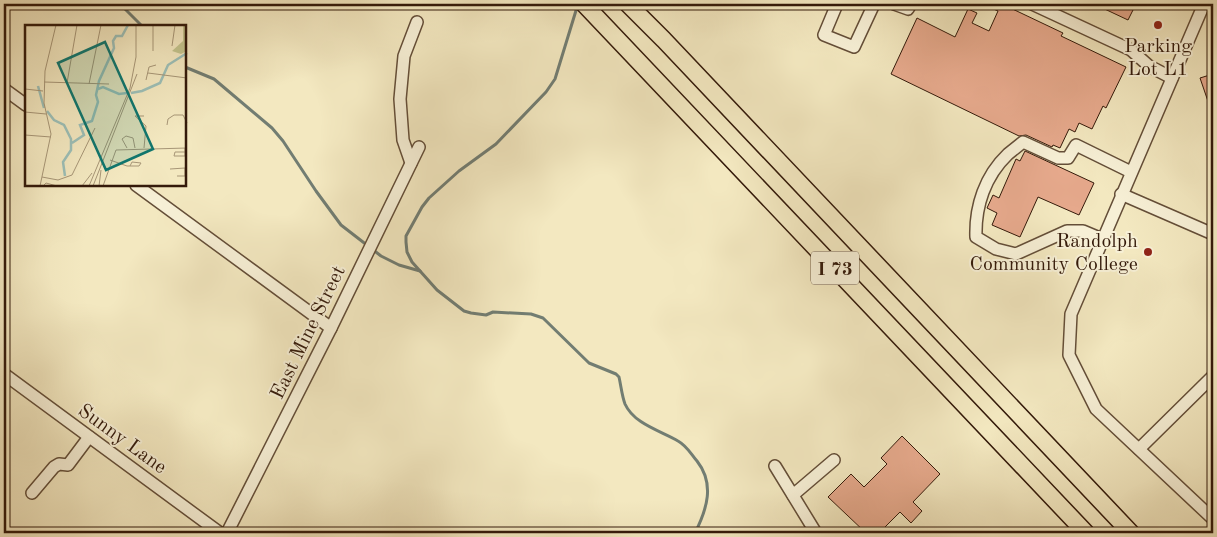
<svg xmlns="http://www.w3.org/2000/svg" width="1217" height="537" font-family="'Old Standard TT',serif">
<style>
.lines{fill:none;stroke-linecap:round;stroke-linejoin:round}
.stream{stroke:#727d72;stroke-width:3}
.building{fill:#e6a98c;stroke:#341a0a}
.minor-casing{stroke:#644e38;stroke-width:14}
.highway-casing{stroke:#341a0a;stroke-width:19}
.minor{stroke:#f7f0d6;stroke-width:11}
.highway{stroke:#f3e8c0;stroke-width:16}
.poi-dot{fill:#8f2418;stroke:#f7f0d6;stroke-width:2}
.labels{text-anchor:middle;stroke-width:4;stroke-linejoin:round;paint-order:stroke}
.shield{fill:#f7f0d6;stroke:#6e5a47;stroke-width:1}
.shield-label{font-size:19px;font-weight:bold;fill:#341a0a}
.poi-label{font-size:20px;fill:#341a0a;stroke:#f7f0d6}
.street-label{font-size:20px;fill:#341a0a;stroke:#f7f0d6}
.inset-river{fill:none;stroke:#9cbfb7;stroke-width:2.5}
.inset-road{fill:none;stroke:#a79677;stroke-width:1}
.view{fill:#0f766e;fill-opacity:0.15;stroke:#0f766e;stroke-width:2.5}
.inset-edge{fill:none;stroke:#341a0a;stroke-width:2.5}
</style>
<rect width="100%" height="100%" fill="#f3e8c0"/>
<filter id="stains"><feTurbulence type="fractalNoise" baseFrequency=".004" numOctaves="4"/><feColorMatrix values="0 0 0 0 .2 0 0 0 0 .09 0 0 0 0 .02 0 0 0 .5 -.17"/></filter>
<radialGradient id="worn" r=".72"><stop offset=".6" stop-color="#630" stop-opacity="0"/><stop offset="1" stop-color="#630" stop-opacity=".3"/></radialGradient>
<g class="lines">
<!-- stream -->
<g class="stream">
<path d="M120 4 142 26"/>
<path d="M578 4 555 79 546 92 496 144 459 171 429 198 422 207 406 236V242L407 252 412 262 437 290 464 311 471 313 486 315 493 312 531 314 543 318 589 363 616 374 619 377C621 386 622 396 625 404 634 424 661 431 678 441 687 446 691 454 697 461 715 484 707 509 695 533"/>
<path d="M185 67 214 79 272 128 283 141 316 191 341 225 381 256 399 265 420 271"/>
</g>
</g>
<!-- building -->
<g class="building">
<path d="M982 4H1002L1063 33 1061 36 1126 67 1106 108 1103 106 1092 129 1079 123 1075 132 1069 129 1060 148 1053 145 1052 147 1026 135 1019 136 891 74 917 18 955 37 968 9 977 13 972 23 989 31 998 11Z"/>
<path d="M1094 4H1136L1128 20Z"/>
<path d="M1213 74V112L1212 113 1200 78Z"/>
<path d="M1025 151 1094 183 1079 215 1038 197 1020 237 992 225 997 213 987 208 993 195 999 198 1016 159 1020 161Z"/>
<path d="M902 436 940 474 913 502 922 511 911 523 900 512 879 533H866L828 497 851 474 864 487 887 464 881 458Z"/>
</g>
<g class="lines">
<!-- minor casing -->
<g class="minor-casing">
<g id="minor">
<path d="M837 4 824 35 854 47 874 4"/>
<path d="M894 4 908 9 911 4"/>
<path d="M1032 4 1131 50 1149 66 1172 78"/>
<path d="M1204 4 1071 314 1069 355 1096 409 1213 519"/>
<path d="M4 89 26 105"/>
<path d="M411 163 403 140 400 99 404 56 417 22"/>
<path d="M136 185 331 328"/>
<path d="M1121 194 1213 234"/>
<path d="M1102 239 1083 231H1067L1016 254 996 249 976 237C975 206 985 176 1008 154 1013 150 1018 146 1023 142L1058 158H1068L1076 145 1131 172"/>
<path d="M4 374 220 533"/>
<path d="M1139 449 1213 376"/>
<path d="M775 466 816 533"/>
<path d="M32 493 54 467 59 464 68 465 89 437"/>
<path d="M793 495 834 460"/>
<path d="M227 533 331 328 419 147"/>
</g>
</g>
<!-- highway casing -->
<g class="highway-casing">
<g id="highway">
<path d="M584 4 1086 533"/>
<path d="M628 4 664 40 1131 533"/>
</g>
</g>
<!-- minor -->
<use href="#minor" class="minor"/>
<!-- highway -->
<use href="#highway" class="highway"/>
</g>
<!-- markers -->
<g class="poi-dot">
<circle cx="1158" cy="25" r="5"/>
<circle cx="1148" cy="252" r="5"/>
</g>
<g class="labels">
<!-- shield labels -->
<rect class="shield" x="811" y="251.5" width="48" height="33" rx="4"/>
<g class="shield-label">
<text x="835" y="275">I 73</text>
</g>
<!-- poi labels -->
<g class="poi-label">
<text x="1158" y="52">Parking<tspan x="1158" dy="23">Lot L1</tspan></text>
<text x="1138" y="247" text-anchor="end">Randolph<tspan x="1138" dy="23">Community College</tspan></text>
</g>
<!-- street labels -->
<g class="street-label">
<text transform="translate(307 332) rotate(-64)" y="7">East Mine Street</text>
<text transform="translate(123 438) rotate(36)" y="7">Sunny Lane</text>
</g>
</g>
<!-- overview -->
<g transform="translate(25 25)">
<rect width="161" height="161" fill="#f3e8c0"/>
<path d="M158 0H161L162 26 156 29 147 26 158 16Z" fill="#c3c48d"/>
<path class="inset-river" d="M13 61 19 83M73 64 78 62 94 69 102 68M106 68 117 66 135 58 143 40 162 28M22 86 29 95 39 100 46 114V125L38 137 40 151M47 118 59 110 55 100 67 96 73 77 71 70 74 56 89 23 88 16 91 11H97L103 0"/>
<path class="inset-road" d="M128 0V26M147 21 150 0M123 48 162 53M121 55 124 42 131 40M19 57 84 59M42 58 52 0M64 59 76 0M0 64 18 66M0 87 21 89M119 91H110L121 101 119 123M142 100 143 94 149 90H158L162 98M0 110 26 112M102 123 97 114 101 111 108 113 110 123M160 123V131H149L150 127H160M85 135 102 141H114L116 138 107 137 105 141M145 144 160 143V151H152M17 152 33 155 47 150 70 103M15 161 26 109 19 78 20 46 31 0M18 161 21 158 32 161M57 161 67 148M64 161 105 63 111 32V0M68 161 112 49M74 161 76 145M78 161 91 125 162 123"/>
<path class="view" d="M80 17 128 124 81 145 33 38Z"/>
<rect width="161" height="161" class="inset-edge"/>
</g>
<!-- margin -->
<rect width="1217" height="537" fill="none" stroke="#f3e8c0" stroke-width="20"/>
<rect x="5" y="5" width="1207" height="527" fill="none" stroke="#341a0a" stroke-width="2.5"/>
<rect x="10" y="10" width="1197" height="517" fill="none" stroke="#341a0a"/>
<rect width="100%" height="100%" filter="url(#stains)"/>
<rect width="100%" height="100%" fill="url(#worn)"/>
</svg>
